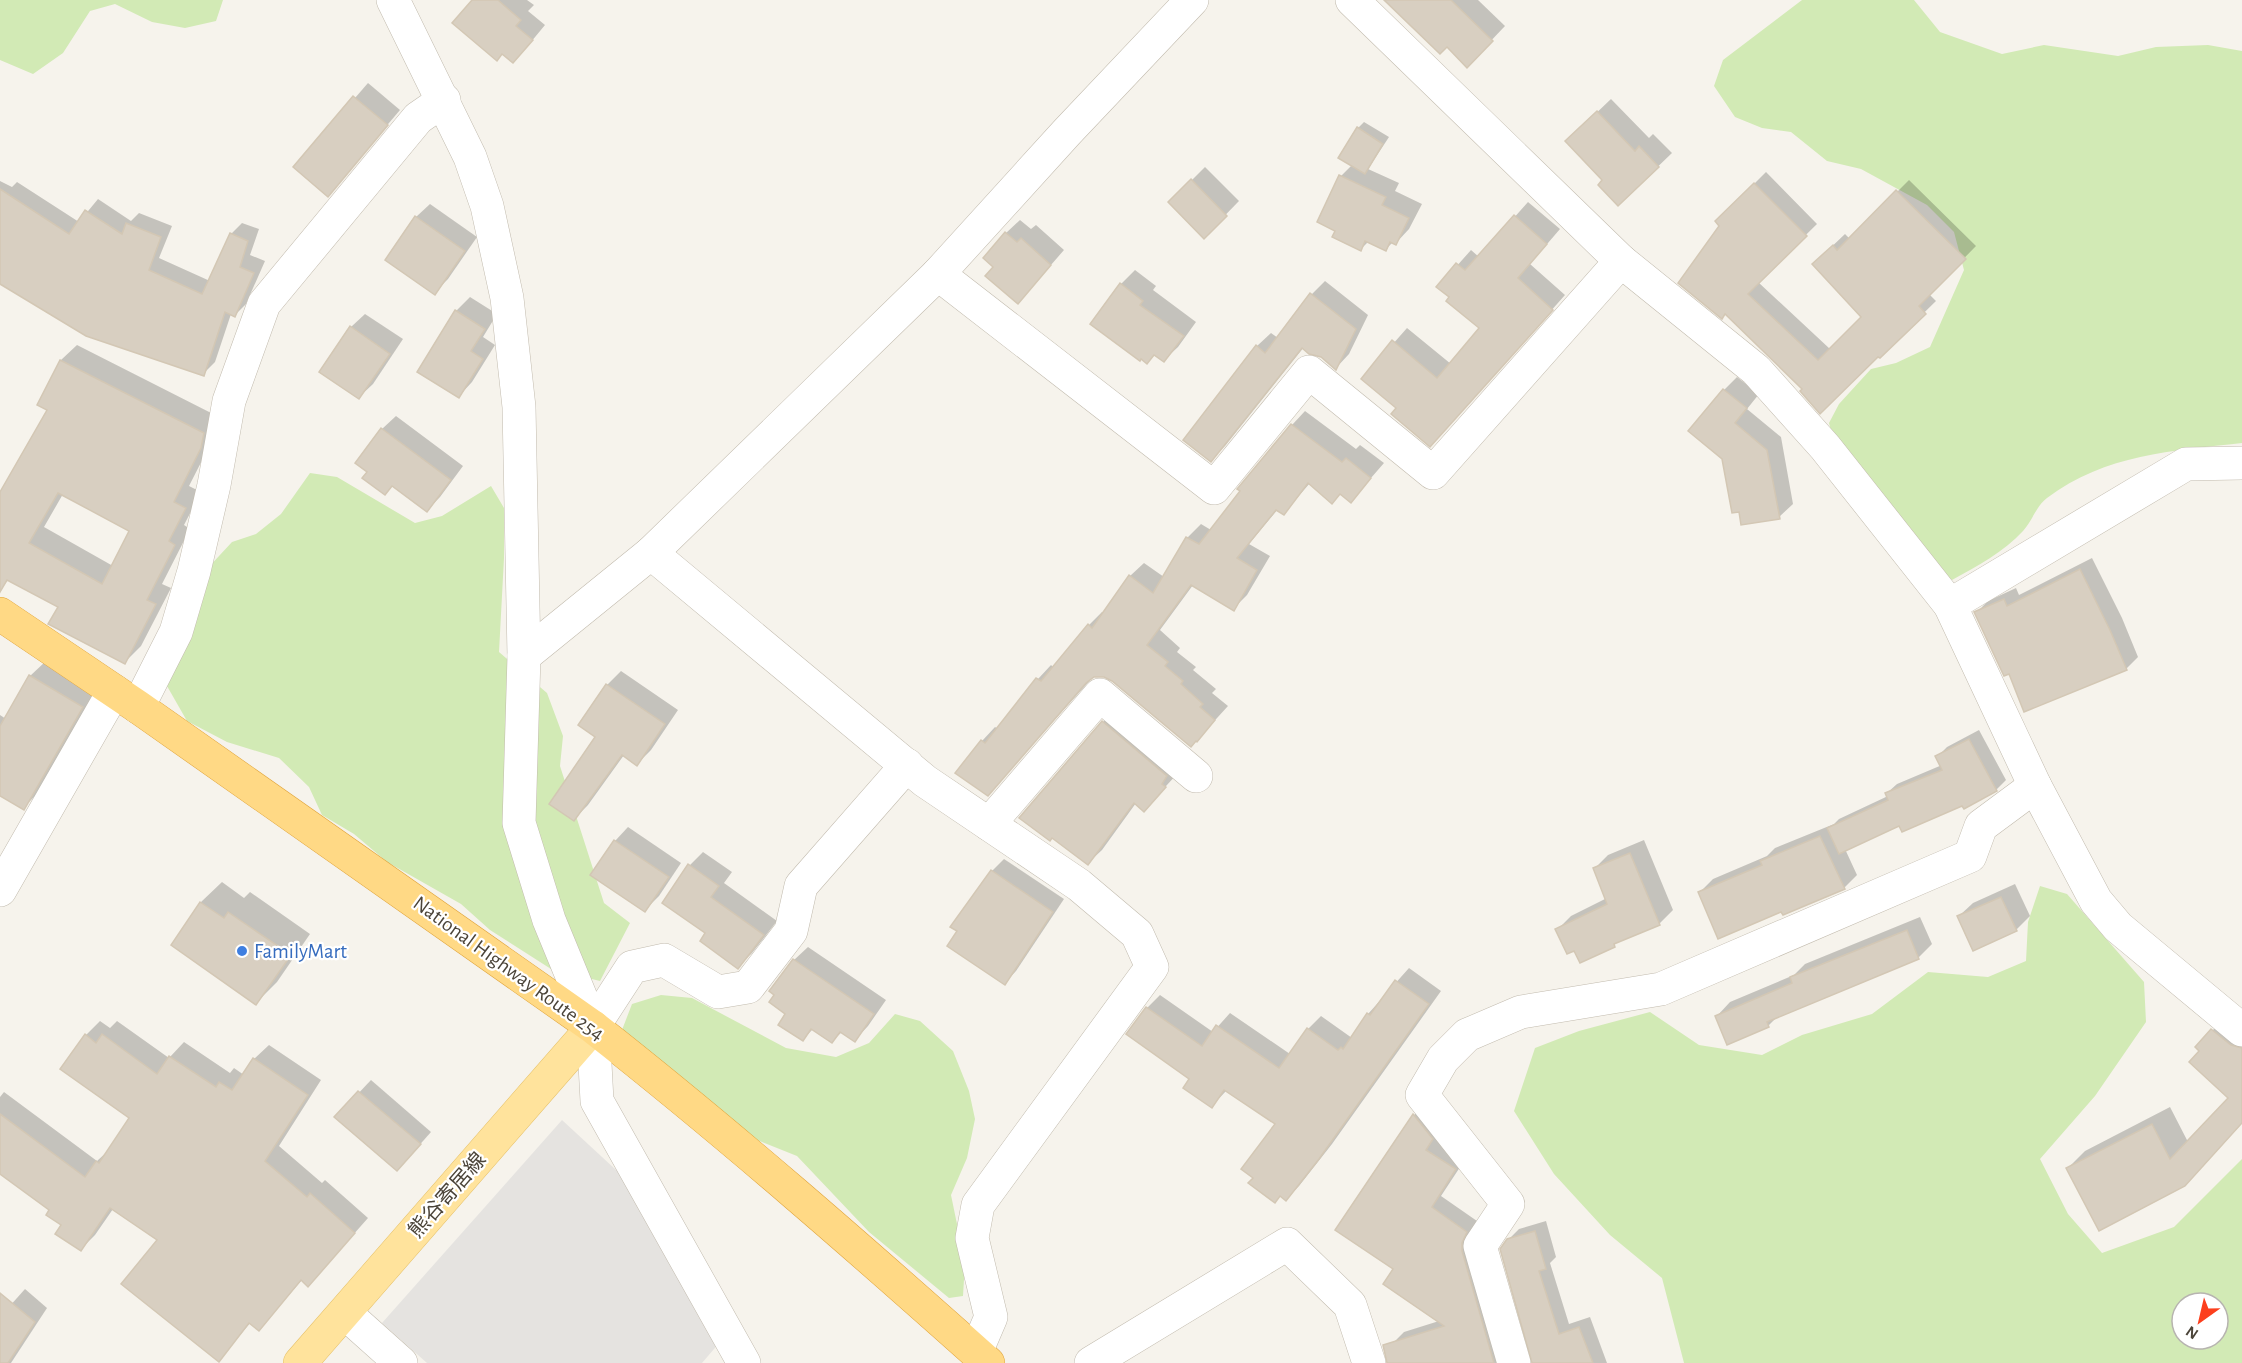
<svg xmlns="http://www.w3.org/2000/svg" width="2242" height="1363" font-family="'Alegreya Sans','Noto Sans JP',sans-serif">
<style>
.green{fill:#d2eab5;fill-rule:evenodd}
.parking{fill:#e5e3e0}
.shadow{fill:#0003;fill-rule:evenodd}
.building{fill:#d8cfc1;stroke:#d3c7b4;stroke-width:1.5;fill-rule:evenodd}
.lines{fill:none;stroke-linecap:round;stroke-linejoin:round}
.minor-casing{stroke:#c2bbae;stroke-width:34}
.primary-casing{stroke:#e6c16a;stroke-width:34}
.trunk-casing{stroke:#e0a43c;stroke-width:34}
.minor{stroke:#fff;stroke-width:33}
.primary{stroke:#ffe39c;stroke-width:33}
.trunk{stroke:#ffd985;stroke-width:33}
.shop-dot{fill:#3f7fe0;stroke:#fff;stroke-width:2}
.labels{text-anchor:middle;stroke-width:4.5;stroke-linejoin:round;paint-order:stroke}
.shop-label{font-size:21px;fill:#366cbe;stroke:#fff;text-anchor:start}
.street-label{font-size:21px;fill:#4b4439;stroke:#fff}
</style>
<rect width="100%" height="100%" fill="#f6f3ec"/>
<!-- green -->
<g class="green">
<path d="M0 0H223L216 21 185 28 152 22 115 4 90 11 63 53 33 74 0 60Z"/>
<path d="M1802 0H1914L1940 32 2002 54 2044 45 2118 56 2156 47 2208 45 2242 51V443C2172 451 2106 454 2047 498 2037 505 2032 521 2023 531 2004 552 1977 566 1952 580L1927 556 1834 442 1829 423 1839 404 1871 369 1896 363 1930 347 1964 270 1954 232 1927 205 1861 169 1827 161 1791 132 1762 128 1735 117 1714 86 1723 60Z"/>
<path d="M310 473 337 477 415 523 442 516 491 486 504 508V558L499 652 547 693 563 736 560 766 604 903 630 923 600 981 551 969 490 930 461 904 387 862 354 834 322 815 309 787 279 758 227 742 187 721 167 686 206 570 232 542 256 534 281 514Z"/>
<path d="M2040 886 2067 894 2144 982 2146 1022 2095 1096 2040 1159 2068 1214 2102 1253 2174 1227 2242 1159V1363H1684L1662 1278 1610 1235 1554 1174 1514 1111 1535 1048 1579 1031 1650 1012 1699 1045 1762 1055 1802 1035 1872 1014 1928 972 1988 977 2026 961 2028 922ZM2182 1303H2218V1339H2182Z"/>
<path d="M661 995 692 998 786 1048 836 1057 869 1043 895 1014 920 1021 953 1051 969 1091 975 1119 967 1158 951 1195 965 1263 963 1296 949 1298 869 1232 797 1156 757 1140 727 1122 622 1030 632 1004Z"/>
</g>
<!-- parking -->
<path class="parking" d="M562 1120 628 1181 720 1342 702 1363H427L382 1323Z"/>
<!-- shadow -->
<g class="shadow">
<path d="M474 0H527L534 5 528 11 545 25 526 48Z"/>
<path d="M1407 0H1478L1505 26 1467 66Z"/>
<path d="M368 83 400 110 328 195 295 167Z"/>
<path d="M1611 99 1649 138 1653 134 1672 153 1619 204 1604 180 1567 141Z"/>
<path d="M1364 122 1389 137 1368 169 1399 183 1395 191 1422 204 1409 229 1396 243 1393 242 1386 249 1369 241 1361 249 1337 230 1341 176 1352 165 1358 128Z"/>
<path d="M1205 167 1239 201 1204 237 1170 202Z"/>
<path d="M1766 172 1817 224 1758 282 1830 349 1863 317 1825 253 1845 234 1850 239 1909 180 1976 246 1929 294 1936 301 1880 356 1878 354 1805 388 1726 313 1721 226 1717 221Z"/>
<path d="M0 181 12 187 17 182 79 222 98 199 131 221 139 213 172 226 159 258 210 281 231 234 242 223 259 229 250 255 265 261 246 304 235 315 231 314 215 362 203 374 0 283Z"/>
<path d="M1528 202 1560 229 1530 264 1565 295 1454 420 1430 445 1398 407 1363 378 1407 328 1451 364 1481 328 1439 286 1471 250 1479 257Z"/>
<path d="M430 204 477 237 448 279 434 293 416 217Z"/>
<path d="M1020 220 1031 229 1036 225 1064 250 1031 288 995 267 1006 233Z"/>
<path d="M1135 270 1156 286 1153 290 1196 322 1178 347 1164 360 1155 354 1092 324 1121 284Z"/>
<path d="M1325 281 1368 315 1349 354 1336 368 1322 356 1304 347 1225 446 1211 460 1257 346 1271 333 1278 338 1312 294Z"/>
<path d="M470 297 497 314 483 337 495 345 472 382 459 396 456 311Z"/>
<path d="M365 314 403 339 373 384 359 397 351 327Z"/>
<path d="M77 345 219 417 217 431 189 486 201 492 184 525 190 529 162 584 171 588 141 646 125 662 60 607 9 579 2 587 0 586V503L49 409 39 404 61 360ZM63 494 132 531 113 566 44 527Z"/>
<path d="M1737 377 1759 394 1747 409 1781 437 1793 504 1779 517 1740 510 1724 390Z"/>
<path d="M1305 411 1356 449 1360 445 1384 463 1351 501 1341 493 1332 502 1310 483 1284 513 1278 509 1249 544 1270 556 1247 595 1233 609 1193 585 1160 630 1180 648 1177 652 1196 667 1193 670 1216 689 1212 693 1228 706 1197 740 1113 679 1104 675 1094 676 988 794 982 741 995 727 998 729 1038 679 1051 665 1054 668 1089 625 1102 612 1104 613 1130 576 1144 563 1164 577 1187 538 1201 524 1211 530 1292 425Z"/>
<path d="M396 416 463 466 440 497 427 510 392 485 369 472 382 429Z"/>
<path d="M2092 558 2122 618 2138 657 2126 669 1976 613 1988 601 2016 588 2019 595Z"/>
<path d="M46 661 97 691 39 792 23 808 0 794V715L6 719 30 676Z"/>
<path d="M621 671 678 710 651 750 637 764 624 755 588 805 574 819 597 736 607 685Z"/>
<path d="M1117 709 1178 773 1144 810 1136 803 1102 850 1088 863 1103 722Z"/>
<path d="M1979 730 2006 780 1996 790 1963 804 1900 824 1845 849 1857 875 1844 888 1782 910 1700 892 1713 879 1767 856 1775 848 1834 824 1839 819 1888 796 1887 793 1897 784 1942 765 1937 757 1947 747Z"/>
<path d="M628 827 681 863 659 896 645 910 615 841Z"/>
<path d="M1644 840 1673 910 1659 924 1619 940 1614 945 1575 949 1557 930 1571 916 1607 898 1595 868 1608 855Z"/>
<path d="M703 852 732 872 724 883 777 921 752 953 738 967 707 933 690 865Z"/>
<path d="M1004 859 1064 899 1016 971 1005 983 992 871Z"/>
<path d="M222 882 244 898 250 892 310 934 277 982 256 1003 173 944 201 902Z"/>
<path d="M2015 884 2030 916 2016 930 1959 916 1973 903Z"/>
<path d="M1920 917 1932 944 1918 958 1779 1015 1768 1026 1717 1016 1730 1002 1794 975 1805 964Z"/>
<path d="M808 947 886 1000 868 1026 855 1040 842 1032 832 1041 813 1029 803 1039 787 1013 794 960Z"/>
<path d="M1409 968 1441 991 1332 1144 1299 1186 1286 1199 1255 1177 1278 1124 1227 1090 1212 1106 1191 1079 1147 1008 1160 995 1213 1032 1230 1013 1290 1054 1308 1029 1321 1016 1352 1038 1368 1014Z"/>
<path d="M2230 1012 2242 1022V1123L2202 1167 2068 1168 2085 1151 2170 1107 2188 1142 2230 1098 2197 1047Z"/>
<path d="M100 1021 110 1028 117 1021 169 1058 184 1042 230 1073 234 1068 244 1075 254 1059 269 1045 321 1080 279 1146 322 1183 325 1180 368 1218 322 1270 302 1280 259 1329 251 1322 219 1360 159 1240 113 1209 95 1235 81 1249 52 1210 0 1172V1097L4 1092 97 1161 110 1149 131 1118 86 1035Z"/>
<path d="M371 1080 431 1132 408 1158 336 1117Z"/>
<path d="M1425 1105 1443 1128 1435 1138 1466 1158 1441 1196 1477 1221 1472 1231 1510 1363H1388L1393 1343 1404 1332 1439 1321 1395 1269 1337 1230 1414 1115Z"/>
<path d="M1546 1221 1556 1257 1550 1263 1569 1324 1590 1317 1607 1363H1534L1508 1240 1519 1229Z"/>
<path d="M25 1289 47 1308 11 1363H0V1317Z"/>
</g>
<!-- building -->
<g class="building">
<path d="M472 0H498L521 20 516 26 533 40 513 63 502 54 497 61 452 23Z"/>
<path d="M1384 0H1451L1493 41 1467 68 1447 47 1440 54Z"/>
<path d="M353 96 388 125 328 197 293 167Z"/>
<path d="M1597 111 1635 151 1639 146 1659 167 1618 206 1598 185 1602 180 1565 141Z"/>
<path d="M1357 127 1383 144 1365 174 1338 158Z"/>
<path d="M1339 175 1386 197 1382 205 1409 218 1396 245 1390 242 1386 251 1365 241 1361 251 1332 237 1335 231 1317 222Z"/>
<path d="M1191 179 1227 216 1204 239 1168 202Z"/>
<path d="M1754 183 1807 236 1748 294 1818 360 1861 317 1812 264 1833 245 1837 250 1896 190 1966 259 1919 306 1926 314 1880 358 1878 357 1820 414 1800 391 1802 389 1725 314 1722 319 1678 283 1719 226 1715 221Z"/>
<path d="M0 189 69 234 85 210 122 234 126 223 161 237 149 270 202 294 230 233 248 241 240 267 254 273 235 317 225 312 204 376 86 336 0 284Z"/>
<path d="M1514 215 1547 244 1518 278 1553 310 1430 447 1391 414 1396 408 1361 379 1392 340 1437 378 1479 328 1446 301 1449 297 1436 287 1456 263 1465 270Z"/>
<path d="M415 216 465 251 435 295 385 260Z"/>
<path d="M1005 232 1017 242 1021 238 1051 265 1018 304 985 276 993 267 983 258Z"/>
<path d="M1120 283 1143 301 1140 305 1184 336 1164 362 1154 355 1147 364 1141 359 1140 361 1090 324Z"/>
<path d="M1310 293 1356 329 1336 370 1321 357 1309 354 1302 348 1211 462 1183 440 1256 345 1265 353Z"/>
<path d="M455 310 485 329 471 351 483 359 459 398 417 372Z"/>
<path d="M350 326 390 354 359 399 319 372Z"/>
<path d="M60 360 204 433 201 448 174 502 186 508 169 541 175 545 147 600 156 604 125 664 48 624 58 607 7 580 0 592V492L47 410 37 405ZM58 493 129 531 102 584 29 543Z"/>
<path d="M1723 389 1747 408 1735 423 1767 450 1780 519 1741 525 1739 512 1732 513 1722 459 1688 431Z"/>
<path d="M1291 424 1342 462 1346 458 1371 478 1351 503 1340 494 1332 504 1308 483 1284 515 1276 510 1237 558 1257 570 1234 611 1191 585 1147 645 1168 662 1165 666 1183 681 1181 684 1203 704 1200 707 1215 720 1197 742 1196 741 1191 747 1112 681 1104 677H1094L1086 683 988 796 955 773 981 740 985 743 1036 678 1041 681 1088 624 1092 628 1129 575 1153 593 1186 537 1199 544 1240 491 1237 489Z"/>
<path d="M381 428 451 480 427 512 392 486 385 495 362 478 367 472 355 463Z"/>
<path d="M2080 569 2110 630 2127 670 2024 712 2009 674 2004 676 1974 612 2004 599 2007 606Z"/>
<path d="M29 675 83 707 24 810 0 796V726Z"/>
<path d="M606 684 665 724 637 766 622 755 574 821 549 804 595 737 578 725Z"/>
<path d="M1102 721 1167 776 1162 784 1166 787 1144 812 1134 803 1088 865 1052 838 1050 841 1019 818Z"/>
<path d="M1969 739 1997 791 1964 809 1962 806 1902 832 1899 826 1839 854 1827 828 1888 800 1885 793 1942 770 1935 756Z"/>
<path d="M1820 836 1845 889 1783 915 1781 912 1718 939 1698 892 1762 865 1760 861Z"/>
<path d="M614 840 669 877 645 912 590 875Z"/>
<path d="M1630 853 1660 925 1614 944 1615 947 1580 963 1574 951 1567 954 1555 929 1607 904 1593 868Z"/>
<path d="M688 864 719 886 711 897 764 935 738 969 700 941 705 933 662 903Z"/>
<path d="M991 870 1053 912 1005 985 947 946 957 931 950 927Z"/>
<path d="M2001 897 2017 931 1973 951 1957 916Z"/>
<path d="M200 902 224 918 228 912 291 955 256 1005 171 945Z"/>
<path d="M1907 930 1919 959 1767 1022 1769 1027 1727 1045 1715 1016 1792 983 1790 977Z"/>
<path d="M793 959 874 1014 855 1042 840 1032 832 1043 811 1029 803 1041 778 1025 785 1014 769 1002 774 995 769 991Z"/>
<path d="M1395 980 1429 1004 1319 1159 1286 1201 1280 1196 1275 1203 1248 1183 1253 1178 1241 1169 1275 1124 1224 1090 1212 1108 1183 1088 1189 1079 1126 1034 1146 1007 1202 1046 1216 1025 1279 1068 1307 1028 1338 1050 1341 1047 1343 1049 1367 1013 1370 1015Z"/>
<path d="M2211 1029 2231 1045 2242 1048V1123L2185 1186 2099 1231 2066 1168 2152 1124 2170 1159 2228 1098 2189 1062 2199 1051 2195 1047Z"/>
<path d="M85 1034 96 1043 102 1034 157 1074 169 1056 216 1087 219 1082 232 1090 253 1058 308 1095 265 1161 307 1197 310 1193 355 1233 308 1287 301 1280 259 1331 249 1323 219 1362 121 1284 157 1240 110 1208 81 1251 55 1234 61 1225 46 1215 49 1210 0 1174V1114L85 1177 96 1161 99 1163 129 1118 60 1069Z"/>
<path d="M358 1091 421 1144 397 1171 334 1117Z"/>
<path d="M1413 1114 1433 1139 1426 1150 1456 1169 1432 1207 1467 1232 1462 1243V1251L1494 1363H1387L1383 1345 1444 1326 1383 1284 1393 1269 1335 1230Z"/>
<path d="M1535 1231 1546 1269 1539 1271 1559 1334 1579 1327 1593 1363H1532L1500 1249 1507 1239Z"/>
<path d="M0 1293 35 1322 8 1363H0Z"/>
</g>
<g class="lines">
<!-- minor casing -->
<g class="minor-casing">
<g id="minor">
<path d="M393 0 470 157 487 206 507 298 519 407 524 656 519 823 549 920 593 1027 597 1101 744 1363"/>
<path d="M1352 0 1621 261 1756 370 1825 447 1950 605 2035 786 2096 901 2118 927 2242 1030"/>
<path d="M938 274 1214 488 1309 372 1433 473 1621 261"/>
<path d="M651 553 925 781 1079 885 1137 934 1152 967 978 1205 972 1238 991 1317 976 1352"/>
<path d="M1950 605 2186 464 2242 463"/>
<path d="M524 656 651 553 938 274 1067 132 1192 0"/>
<path d="M138 707 176 632 194 571 214 485 229 401 264 304 418 118 444 100"/>
<path d="M989 824 1100 695 1196 776"/>
<path d="M0 890 114 691"/>
<path d="M593 1027 632 967 664 960 718 992 748 987 791 931 801 886 907 765"/>
<path d="M345 1313 401 1363"/>
<path d="M1091 1363 1287 1244 1350 1305 1369 1363"/>
<path d="M1514 1363 1480 1246 1508 1204 1422 1095 1443 1059 1467 1035 1521 1012 1661 989 1970 856 1981 826 2035 786"/>
</g>
</g>
<!-- primary casing -->
<g class="primary-casing">
<path id="primary" d="M300 1363 593 1027"/>
</g>
<!-- trunk casing -->
<g class="trunk-casing">
<path id="trunk" d="M0 614 138 707 593 1027C729 1134 859 1248 988 1363"/>
</g>
<!-- minor -->
<use href="#minor" class="minor"/>
<!-- primary -->
<use href="#primary" class="primary"/>
<!-- trunk -->
<use href="#trunk" class="trunk"/>
</g>
<!-- markers -->
<circle class="shop-dot" cx="242" cy="951" r="6"/>
<g class="labels">
<!-- shop labels -->
<g class="shop-label">
<text x="254" y="958">FamilyMart</text>
</g>
<!-- street labels -->
<g class="street-label">
<text transform="translate(509 968) rotate(36)" y="7">National Highway Route 254</text>
<text transform="translate(447 1195) rotate(-49)" y="7">熊谷寄居線</text>
</g>
</g>
<!-- north arrow -->
<g transform="translate(2200 1321) rotate(214)"><circle r="28" fill="#ffffff" stroke="#b7b4b0" stroke-width="1.5"/>
<path d="M0-4.5L10 22L0 15L-10 22Z" fill="#fc3f1d"/>
<text y="-9" font-size="16" font-weight="bold" text-anchor="middle" fill="#4b4439">N</text>
</g>
</svg>
